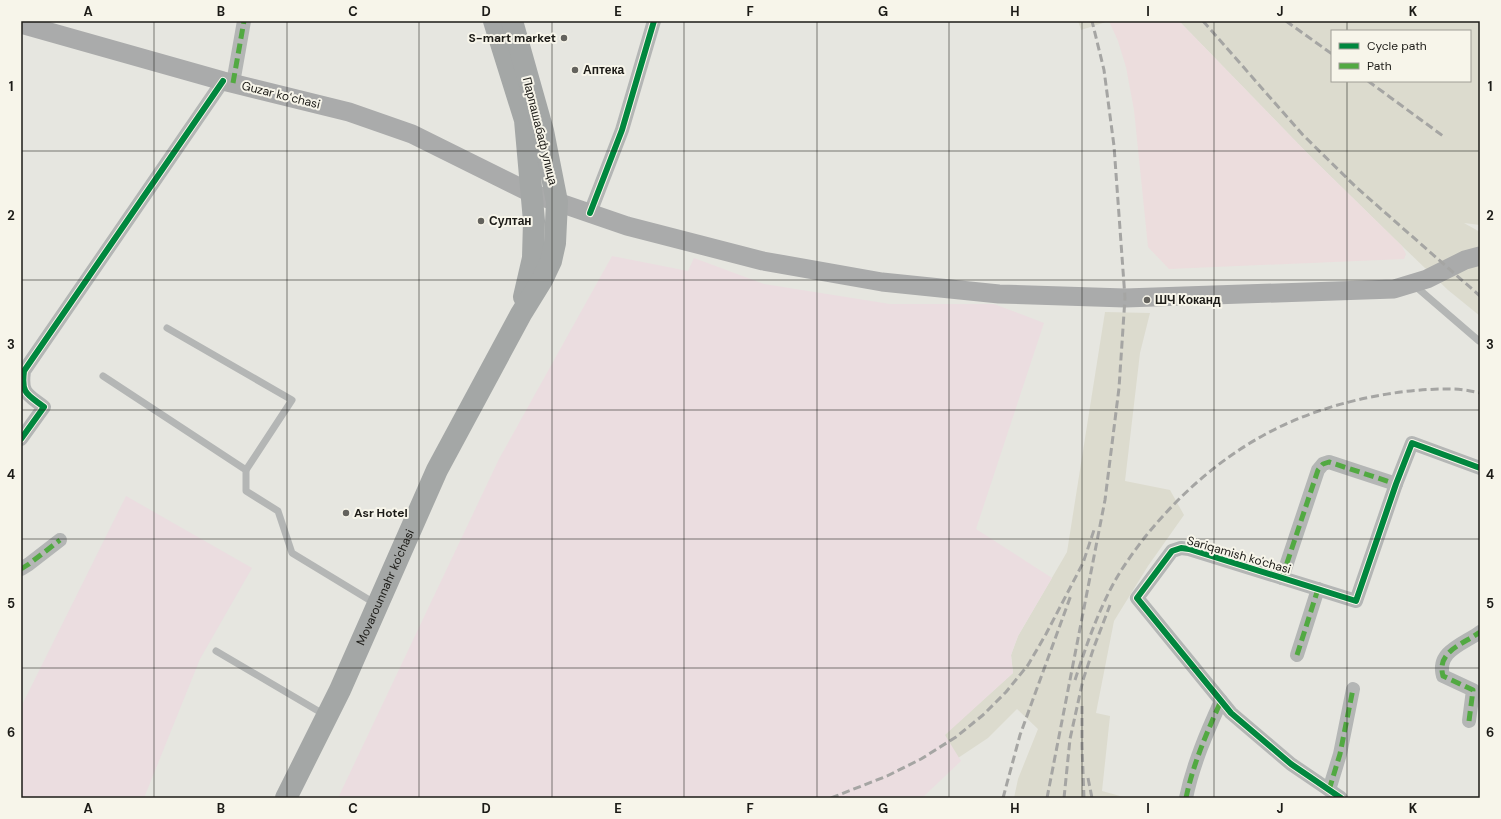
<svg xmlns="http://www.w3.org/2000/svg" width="1501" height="819" font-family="'DM Sans',sans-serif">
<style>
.built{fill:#dcdbce;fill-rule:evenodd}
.industrial{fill:#ebdde0}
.medical{fill:#ecdddd}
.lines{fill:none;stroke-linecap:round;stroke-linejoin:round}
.service{stroke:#b4b6b5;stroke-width:7}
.minor{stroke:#b4b6b5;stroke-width:14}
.secondary{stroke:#aaabab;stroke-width:19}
.trunk{stroke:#a4a7a6;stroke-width:22}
.rail{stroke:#a5a5a3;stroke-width:3;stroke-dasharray:8 4;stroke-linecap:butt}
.quiet{stroke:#52a942;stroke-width:5;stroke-dasharray:10 5;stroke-linecap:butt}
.cycleway-casing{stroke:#f7f5ea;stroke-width:8}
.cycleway{stroke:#00873e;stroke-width:6}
.grid{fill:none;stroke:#1c1b17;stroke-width:1;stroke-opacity:0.55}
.poi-dot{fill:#63625d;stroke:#f7f5ea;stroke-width:1.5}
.labels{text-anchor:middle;stroke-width:4;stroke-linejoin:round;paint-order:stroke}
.poi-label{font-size:12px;font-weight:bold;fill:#1c1b17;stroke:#f7f5ea;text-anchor:start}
.street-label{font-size:12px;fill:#1c1b17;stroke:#f7f5ea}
.neatline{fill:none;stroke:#1c1b17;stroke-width:1.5}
.grid-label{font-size:13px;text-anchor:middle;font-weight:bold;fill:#1c1b17}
</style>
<rect width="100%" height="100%" fill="#e6e6e0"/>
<!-- built -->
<g class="built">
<path d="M1078 21H1109L1081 30Z"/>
<path d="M1179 21H1480V225L1464 223 1480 232V316L1448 290 1402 246 1313 159ZM1332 31H1470V81H1332Z"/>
<path d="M1105 312 1150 313 1140 353 1125 481 1170 490 1184 515 1148 566 1114 621 1096 713 1110 716 1102 791 1127 798H1014L1018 779 1038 729 1017 709 988 738 958 758 944 735 1013 673 1011 655 1018 636 1067 552Z"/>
</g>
<!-- industrial -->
<g class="industrial">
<path d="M612 256 688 271 694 258 764 284 890 304H994L1044 323 976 529 1052 578 1018 636 1011 655 1013 673 945 735 961 761 922 798H338L499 459Z"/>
<path d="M126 496 252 568 200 659 144 798H21V707Z"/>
</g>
<!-- medical -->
<path class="medical" d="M1109 21H1179L1313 159 1402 246 1406 254 1404 259 1169 269 1148 247 1134 110 1126 67 1118 41Z"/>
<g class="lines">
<!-- service -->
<g class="service">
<path d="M1414 285 1479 341"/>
<path d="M167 328 292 400 246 470"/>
<path d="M103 376 246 470V491L278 511 292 553 376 604"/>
<path d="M216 651 325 715"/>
</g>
<!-- minor -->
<g class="minor">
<path d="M233 83 244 21"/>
<path d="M590 213 622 130 654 21"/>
<path d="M21 439 44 407C27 394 21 394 24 371L223 81"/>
<path d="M21 569 29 564 60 540"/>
<path d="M1282 578 1318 470 1323 464 1329 462 1396 484"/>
<path d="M1297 655 1318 589"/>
<path d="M1469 721 1473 690 1443 676C1436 651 1464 644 1480 632"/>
<path d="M1329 790 1340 754 1353 689"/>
<path d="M1186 798C1193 764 1207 732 1221 701"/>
<path d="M1341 798 1291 764 1231 713 1137 598 1172 551 1181 548 1189 549 1356 601 1396 484 1412 443 1480 468"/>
</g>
<!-- secondary -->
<path class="secondary" d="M21 24 223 81 349 112 412 134 531 193 627 226 763 261 882 282 999 294 1125 298 1394 289 1427 279 1465 260 1480 256"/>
<!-- trunk -->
<g class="trunk">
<path d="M494 21 525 120 534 221 533 258 524 297"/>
<path id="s1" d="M286 798 340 690 437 470 521 314 542 280 551 261 555 243 557 202 543 131 512 21"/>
</g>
<!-- rail -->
<g class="rail">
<path d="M1203 21 1303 135 1356 187 1480 296"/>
<path d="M1286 21 1332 54"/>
<path d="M1368 81 1443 136"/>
<path d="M1075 680C1086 646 1098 611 1116 579 1124 565 1135 550 1145 537 1178 496 1218 460 1264 435 1318 405 1391 388 1453 389 1462 389 1471 391 1480 393"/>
<path d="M1082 706V746L1084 798"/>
<path d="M1088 778 1092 798"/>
<path d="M831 798 887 776 921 759 956 737 983 715 1006 692 1028 665 1046 634 1083 563 1095 527"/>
<path d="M1003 798 1020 735 1071 595"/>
<path d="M1047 798 1105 500 1119 388 1125 298 1114 146 1104 70 1092 21"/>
<path d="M1064 798 1070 739 1083 680 1094 647 1110 605"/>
</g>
<!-- quiet -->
<g class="quiet">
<path d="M233 83 244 21"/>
<path d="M21 569 29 564 60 540"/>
<path d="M1282 578 1318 470 1323 464 1329 462 1396 484"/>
<path d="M1297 655 1318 589"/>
<path d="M1469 721 1473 690 1443 676C1436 651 1464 644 1480 632"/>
<path d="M1329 790 1340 754 1353 689"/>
<path d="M1186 798C1193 764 1207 732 1221 701"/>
</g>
<!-- cycleway casing -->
<g class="cycleway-casing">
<g id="cycleway">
<path d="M590 213 622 130 654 21"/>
<path d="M21 439 44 407C27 394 21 394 24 371L223 81"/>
<path d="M1341 798 1291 764 1231 713 1137 598 1172 551 1181 548 1189 549 1356 601 1396 484 1412 443 1480 468"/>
</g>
</g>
<!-- cycleway -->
<use href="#cycleway" class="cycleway"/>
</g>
<!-- grid -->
<path class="grid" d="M154 21V798M287 21V798M419 21V798M552 21V798M684 21V798M817 21V798M949 21V798M1082 21V798M1214 21V798M1347 21V31M1347 81V798M21 151H1480M21 280H1480M21 410H1480M21 539H1480M21 668H1480"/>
<!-- markers -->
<g class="poi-dot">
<circle cx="564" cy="38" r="4"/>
<circle cx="575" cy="70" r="4"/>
<circle cx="481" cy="221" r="4"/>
<circle cx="1147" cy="300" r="4"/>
<circle cx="346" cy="513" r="4"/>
</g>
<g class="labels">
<!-- poi labels -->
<g class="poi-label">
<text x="556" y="42" text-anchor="end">S-mart market</text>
<text x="583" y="74">Аптека</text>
<text x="489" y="225">Султан</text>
<text x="1155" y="304">ШЧ Коканд</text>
<text x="354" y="517">Asr Hotel</text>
</g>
<!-- street labels -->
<g class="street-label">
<text transform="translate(281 95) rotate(14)" y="4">Guzar koʻchasi</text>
<text transform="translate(540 131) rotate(76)" y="4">Парпашабаф улица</text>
<text transform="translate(1239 555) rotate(16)" y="4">Sariqamish ko'chasi</text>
<text dy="4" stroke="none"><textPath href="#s1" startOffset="233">Movarounnahr ko'chasi</textPath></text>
</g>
</g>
<!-- border -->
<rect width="1501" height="819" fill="none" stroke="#f7f5ea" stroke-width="44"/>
<!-- legend -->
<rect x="1331" y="30" width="140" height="52" fill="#f7f5ea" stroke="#9f9e96"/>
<rect x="1339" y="43" width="20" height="6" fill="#00873e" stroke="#9f9e96"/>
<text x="1367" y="50" font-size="12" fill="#1c1b17">Cycle path</text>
<rect x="1339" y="63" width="20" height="6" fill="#52a942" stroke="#9f9e96"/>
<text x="1367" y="70" font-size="12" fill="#1c1b17">Path</text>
<rect x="22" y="22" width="1457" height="775" class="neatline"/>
<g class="grid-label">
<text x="88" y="16">A</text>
<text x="221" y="16">B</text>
<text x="353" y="16">C</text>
<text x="486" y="16">D</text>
<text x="618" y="16">E</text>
<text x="750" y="16">F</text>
<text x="883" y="16">G</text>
<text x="1015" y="16">H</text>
<text x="1148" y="16">I</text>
<text x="1280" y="16">J</text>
<text x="1413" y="16">K</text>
<text x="11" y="91">1</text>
<text x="1490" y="91">1</text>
<text x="11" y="220">2</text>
<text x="1490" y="220">2</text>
<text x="11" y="349">3</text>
<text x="1490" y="349">3</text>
<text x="11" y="479">4</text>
<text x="1490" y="479">4</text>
<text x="11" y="608">5</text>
<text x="1490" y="608">5</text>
<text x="11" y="737">6</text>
<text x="1490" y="737">6</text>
<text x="88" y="813">A</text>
<text x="221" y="813">B</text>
<text x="353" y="813">C</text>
<text x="486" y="813">D</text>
<text x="618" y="813">E</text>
<text x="750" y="813">F</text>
<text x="883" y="813">G</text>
<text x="1015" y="813">H</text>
<text x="1148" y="813">I</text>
<text x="1280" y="813">J</text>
<text x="1413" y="813">K</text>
</g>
</svg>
